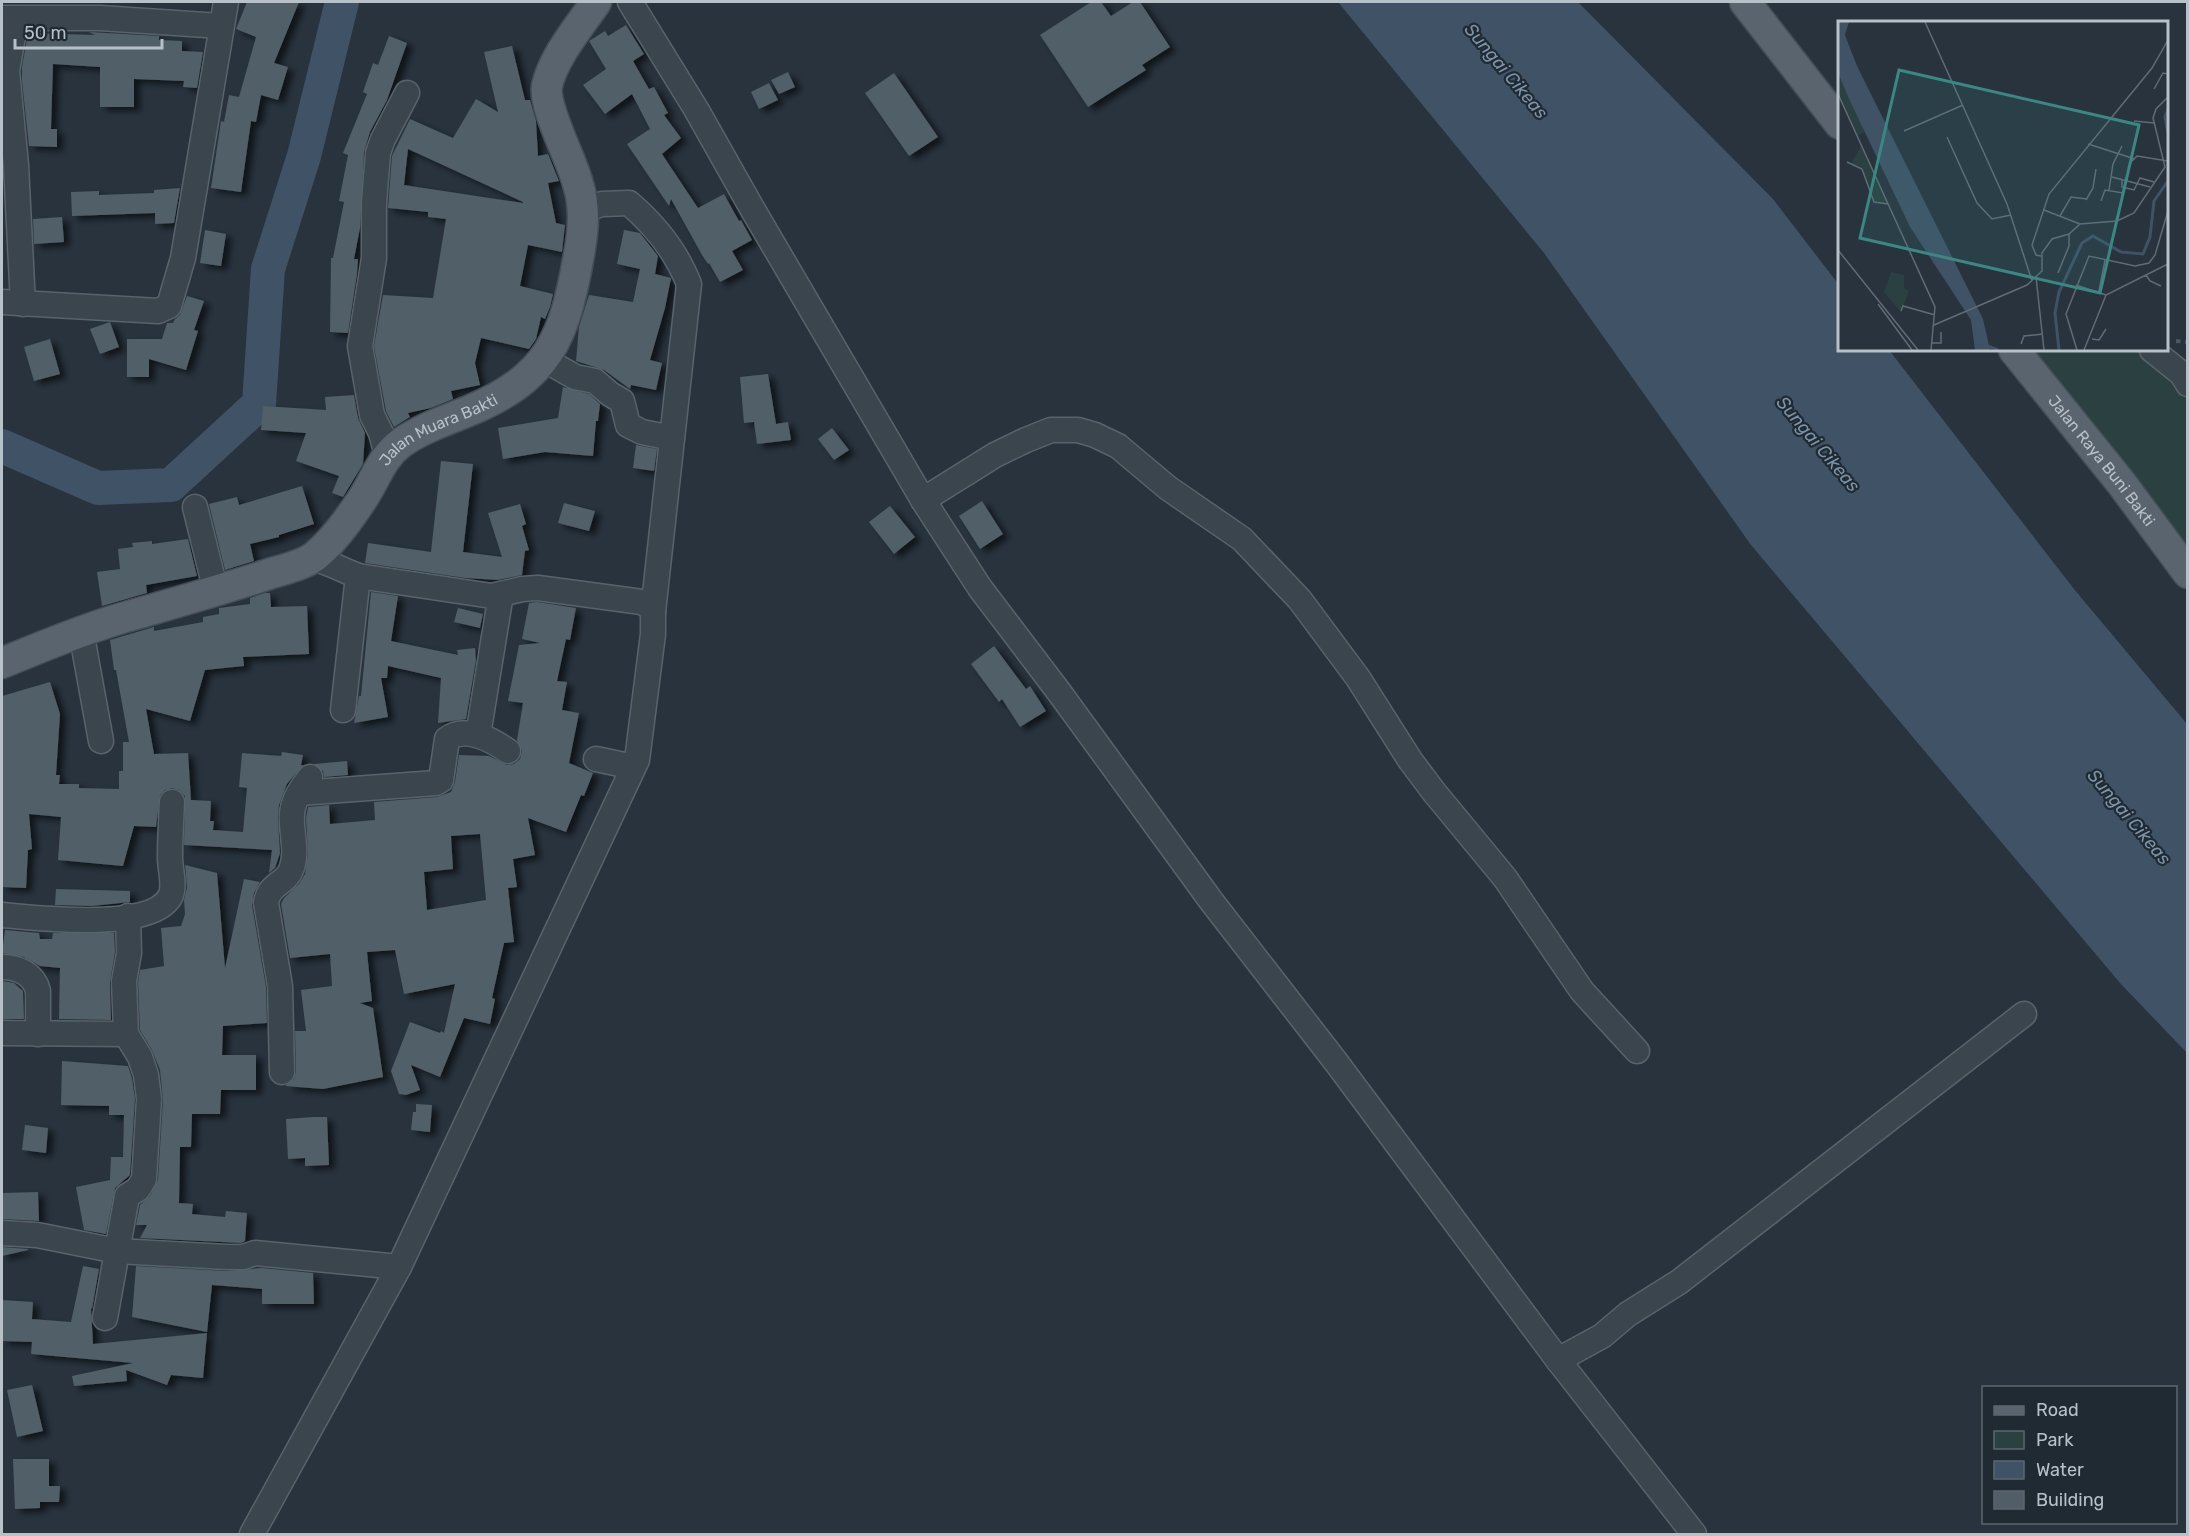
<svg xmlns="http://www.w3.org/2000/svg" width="2189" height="1536" font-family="Rubik,sans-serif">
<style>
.green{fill:#2b4040}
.water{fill:#405265}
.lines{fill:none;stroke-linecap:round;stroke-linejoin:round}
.river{stroke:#405265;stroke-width:34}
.building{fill:#515e68;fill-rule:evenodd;filter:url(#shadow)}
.minor-casing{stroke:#59636b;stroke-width:27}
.major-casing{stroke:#454e57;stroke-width:33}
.path{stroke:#4a5d5d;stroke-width:4;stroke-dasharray:4.5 4.5;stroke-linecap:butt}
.minor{stroke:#3b454e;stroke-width:24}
.major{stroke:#5a646e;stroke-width:30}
.labels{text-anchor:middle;stroke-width:4.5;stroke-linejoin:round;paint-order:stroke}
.street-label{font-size:16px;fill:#b8c0c8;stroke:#202a33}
.water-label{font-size:18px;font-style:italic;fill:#7c93a9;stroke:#202a33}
.inset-river{fill:none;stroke:#405265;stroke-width:3}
.inset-road{fill:none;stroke:#626b75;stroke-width:1.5}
.view{fill:#398884;fill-opacity:0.15;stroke:#398884;stroke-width:3}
.inset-edge{fill:none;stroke:#b8c0c8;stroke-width:3}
</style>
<defs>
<filter id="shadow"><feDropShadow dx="6" dy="4" stdDeviation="3" flood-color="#0009"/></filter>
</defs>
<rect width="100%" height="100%" fill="#28333e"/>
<!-- green -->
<path class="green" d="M2025 350H2152L2188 384 2187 572Z"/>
<!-- water -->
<path class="water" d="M1338 2H1578L1773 199 1839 285 1840 350H1889L2074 589 2187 724V1053L2120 983 1751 545 1544 253Z"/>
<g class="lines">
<!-- river -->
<path class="river" d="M2 446 98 488 171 485 259 404 268 269 304 156 342 2"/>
</g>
<!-- building -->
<g class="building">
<path d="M247 2H299L274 63 288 67 278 100 261 95 256 122 251 121 241 192 211 188 221 121 224 122 229 95 239 97 256 37 236 29Z"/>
<path d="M1091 2H1101L1111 16 1133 2H1140L1170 47 1142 65 1146 70 1088 107 1040 35Z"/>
<path d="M626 25 644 54 633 61 649 89 654 87 668 113 664 115 681 138 662 154 698 208 724 194 739 221 741 220 752 240 732 251 743 270 720 282 709 263 708 264 702 255 671 199 669 206 627 144 650 129 632 94 605 114 583 85 606 69 589 41 605 31 608 36Z"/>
<path d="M89 32 159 36V40L182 41V51L203 52 197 88 183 87 184 81 134 79V107H100V67L53 64 51 129H57V147L29 146 22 81V67L28 33 95 35Z"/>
<path d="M389 36 407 43 387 100 370 132 364 152 360 228 354 259H358L357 274 348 333 330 332 331 258H333L344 202 339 201 348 155 343 153 367 94 363 92 373 63 378 65Z"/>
<path d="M512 46 525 100H530L536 121 538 156 548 154 559 181 548 183 556 223 565 225 562 252 528 245 520 286 553 294 550 307 545 319 541 317 536 339 529 349 481 338 475 363 480 385 451 391 453 399 431 408 408 413 410 417 394 427 386 411 374 346 383 295 433 298 446 219 428 217V212L388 208 392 156 410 119 453 138 476 99 498 112 484 52ZM408 149 523 202V203L404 185Z"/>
<path d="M788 72 795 87 779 94 771 80Z"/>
<path d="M894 73 938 137 909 156 865 93Z"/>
<path d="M769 83 778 100 759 109 751 92Z"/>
<path d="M180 188 174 223 155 224V213L72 216 71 192 99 191V195L154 193V190Z"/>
<path d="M62 217 64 242 34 244 33 219Z"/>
<path d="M205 230 226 234 221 266 200 263Z"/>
<path d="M624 230 640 233 658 256 655 274 671 278 665 308 650 360 662 363 656 390 631 385 630 389 604 370 576 361 579 327 589 295 633 302 640 269 617 264Z"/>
<path d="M187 296 204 301 194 330 198 331 186 370 149 359V377H127V339H162L167 323H173L175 319 180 315Z"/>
<path d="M110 322 119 347 100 354 90 329Z"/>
<path d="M50 339 60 374 34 381 24 347Z"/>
<path d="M768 374 776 424 788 422 791 440 757 444 754 422 744 423 740 377Z"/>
<path d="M563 387 589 394 600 404 598 421H596L593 456 545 452 503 459 498 428 558 418Z"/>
<path d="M354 395 358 418 365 433 363 464 343 497 332 493 339 476 296 461 306 433 261 430 263 406 326 410 325 397Z"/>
<path d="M832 428 849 450 834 460 818 439Z"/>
<path d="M636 445 657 449 654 471 633 468Z"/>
<path d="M441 461 473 464 463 552 502 557 488 513 520 504 526 524 522 526 529 550 525 551 522 575 498 580 465 578 365 563 368 543 431 552Z"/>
<path d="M302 486 314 524 279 535V537L250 544 254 561 225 570 209 504 237 497 239 505Z"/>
<path d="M982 501 1003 534 980 549 959 516Z"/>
<path d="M564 503 595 511 589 531 558 523Z"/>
<path d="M890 506 915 537 894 554 869 522Z"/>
<path d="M188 539 197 576 146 585 147 593 102 606 97 572 120 569 118 549 133 547 132 543 152 541V544Z"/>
<path d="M371 592 398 596 391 641 458 655 457 650 475 648 476 660 466 719 438 723 441 678 388 666 387 678H381L388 717 354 723 359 696H361Z"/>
<path d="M265 593H270L271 607 307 606 309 654 243 657 244 666 205 670 190 721 146 709 154 754 188 753 191 800 211 801 210 821H214L213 830 243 832 247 788 239 787 242 753 281 756 282 752 303 755 301 765H303L287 784 279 805 278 818 280 853 275 868 269 873 272 850 184 845 185 796 179 790 172 788 165 790 160 795 156 827 134 826 123 866 58 860 61 817 29 814 32 849 28 850 26 888 2 887V696L50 682 60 714 56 775H60L59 784H79V788L119 789V771H123V742H129L116 670H114L110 640 154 627V631L203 622V617L219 614V608L250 604V598Z"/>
<path d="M537 602 576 608 570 640 566 639 557 681 567 682 562 710 579 713 569 763 593 773 584 796 581 795 566 832 528 818 535 855 513 859 517 887 508 888 514 942 504 943 492 998 495 999 490 1024 464 1018 440 1077 411 1065 420 1090 406 1095 399 1094 391 1071 410 1022 440 1033 441 1031 444 1033 455 984 404 994 395 950 367 952 372 1001 360 1003 373 1008 383 1077 323 1089 285 1086 294 1079 296 1072 295 1031H306L301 990 332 986 330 954 290 958 281 904 284 898 299 884 305 874 308 854 306 818 308 807 329 805 330 824 375 820 374 802 437 797 451 792 455 782 459 755 489 756 507 765 514 764 520 759 522 751 517 740 523 703 508 701 519 645 540 643 522 639 529 603ZM480 834 486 900 427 910 424 872 453 869 451 836Z"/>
<path d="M458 608 483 614 480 628 454 622Z"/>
<path d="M994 646 1026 689 1030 686 1046 711 1020 727 1002 699 999 702 971 664Z"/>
<path d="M347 761 348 775 324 777 323 771 314 764Z"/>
<path d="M185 865 217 873 225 968 244 879 260 882 254 893 252 905 266 987 267 1023 223 1026 222 1055H256V1090H221L220 1114H192L191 1147H180L179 1203 193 1204 192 1214 225 1217 226 1211 247 1213 245 1241 241 1243 140 1238 147 1225H136L140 1205 150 1196 158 1180 163 1100 160 1070 152 1050 140 1030 138 982 140 970 164 966 161 928 181 926 185 914 184 900 187 887Z"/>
<path d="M56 889 130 891V902L92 906 55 905Z"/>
<path d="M5 930 39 933 40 939H52L53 933H114L115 952 110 982 111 1020 59 1019 60 968 40 966 24 957 2 953Z"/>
<path d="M2 981 14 983 23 991 24 1019H2Z"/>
<path d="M62 1061 128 1066 132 1078 135 1099 130 1175 115 1188 106 1234 84 1230 76 1187 110 1180 111 1157H123L124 1115H109V1106L61 1105Z"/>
<path d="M416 1104 432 1105 430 1132 411 1130 413 1112H416Z"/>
<path d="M313 1117H327L329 1165 305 1166V1158L288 1159 286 1119Z"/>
<path d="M25 1125 48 1128 46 1153 22 1150Z"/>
<path d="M38 1192 39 1221 2 1219V1193Z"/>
<path d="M2 1247 28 1249V1250L2 1256Z"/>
<path d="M83 1266 99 1269 92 1309 91 1308 93 1344 207 1333 203 1378 171 1375 167 1385 126 1370 127 1381 74 1386 72 1376 133 1363 31 1354 32 1342 2 1341V1300L33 1302 32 1319 71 1322Z"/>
<path d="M136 1266 227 1271 262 1268 313 1273 314 1304H262V1289L212 1285 207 1332 132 1317Z"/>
<path d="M32 1385 43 1431 17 1437 7 1390Z"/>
<path d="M13 1459H49V1486H60L59 1502H40V1508L15 1509Z"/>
</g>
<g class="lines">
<!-- minor casing -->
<g class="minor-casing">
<g id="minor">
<path d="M630 2 696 109 753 210 923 500 980 588 1059 692 1212 902 1336 1062 1558 1360 1694 1534"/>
<path d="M2 18H100L221 26"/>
<path d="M16 19 7 71 16 165 23 304"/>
<path d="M2 302 158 311 169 306 183 258 226 2"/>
<path d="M2152 350 2182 374 2188 384"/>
<path d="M545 360 575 377 595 381 610 394 622 401 628 425 642 432 672 438"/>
<path d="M387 455 381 433 372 415 360 346 374 258V203L378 153 383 139 407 93"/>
<path d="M923 500 995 455 1026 440 1051 430H1078L1095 435 1118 446 1168 488 1242 539 1300 600 1358 678 1410 760 1434 792 1505 878 1582 991 1637 1051"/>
<path d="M195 507 216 592"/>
<path d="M312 558C329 562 342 570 358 576L492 596 522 589 538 588 642 602 650 607 653 612"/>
<path d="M81 631 101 741"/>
<path d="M343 710 358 576"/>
<path d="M478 735 501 594"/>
<path d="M596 759 629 766 634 765"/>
<path d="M300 793 436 783 441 780 447 739C466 725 492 740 508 751"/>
<path d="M2 915C35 918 154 932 171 895 175 884 170 869 170 858 170 839 171 821 172 802"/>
<path d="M2 967C18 967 34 974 38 991V1034"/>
<path d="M2 1033 126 1034"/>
<path d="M282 1072 280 986 266 903C269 883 285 885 291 870 300 848 286 822 295 801 298 792 305 784 310 777"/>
<path d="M2 1233 37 1235 117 1251 227 1257H243L255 1253 399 1267"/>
<path d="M105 1318 127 1196 138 1189 144 1179 149 1099 146 1075 140 1057 126 1034 124 981 129 953 128 916"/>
<path d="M1558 1360 1602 1336 1628 1314 1679 1282 2024 1014"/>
<path d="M252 1534 399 1267 637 760 653 634V612L689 284C676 251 656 226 629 203L602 204 583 210"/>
</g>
</g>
<!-- major casing -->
<g class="major-casing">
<g id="major">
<path d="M1745 2 1840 124"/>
<path id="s1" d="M2014 350 2122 484 2188 573"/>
<path id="s2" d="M2 663C41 647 81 630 122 618 171 604 218 591 266 575 281 570 301 566 314 557 333 542 350 518 363 498 376 478 382 457 401 443 422 428 447 420 471 410 548 377 564 339 578 260 583 234 586 209 578 184 572 160 543 107 547 86 553 57 580 26 596 2"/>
</g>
</g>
<!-- path -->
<path class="path" d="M2176 341 2188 342"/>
<!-- minor -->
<use href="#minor" class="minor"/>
<!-- major -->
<use href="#major" class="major"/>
</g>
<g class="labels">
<!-- street labels -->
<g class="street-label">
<text dy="6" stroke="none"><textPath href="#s2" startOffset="513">Jalan Muara Bakti</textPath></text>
<text dy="6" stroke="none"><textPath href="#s1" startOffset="141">Jalan Raya Buni Bakti</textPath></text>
</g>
<!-- water labels -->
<g class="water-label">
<text transform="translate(1506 71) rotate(50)" y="6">Sungai Cikeas</text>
<text transform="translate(1818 444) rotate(50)" y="6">Sungai Cikeas</text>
<text transform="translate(2129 817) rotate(50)" y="6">Sungai Cikeas</text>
</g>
</g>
<!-- overview -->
<g transform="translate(1838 21)">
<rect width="330" height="330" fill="#28333e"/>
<path d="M0 52 27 111 19 115 0 73ZM23 125 50 183 36 181 24 148 13 143ZM53 251 66 254V267L71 270 63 291 46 271Z" fill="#2b4040"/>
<path d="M0 1H11L7 14 19 45 145 298 152 329H137L133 299 72 206 12 80 0 52Z" fill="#405265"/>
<path class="inset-river" d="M330 88 327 96 330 112M145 329 147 324 160 329M221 329 217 292 221 271 244 222 255 215 283 231 305 233 312 216 316 180 330 160"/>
<path class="inset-road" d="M87 1 169 183 194 260M316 68 325 52 330 53M0 73 97 286 93 329M296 100 316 102M66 110 125 84M109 116 139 182 154 198 173 194M250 123 297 138M9 141 24 148 36 181 50 183M293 141 299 135 330 140M274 156 312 166M284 158V166L296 169 302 157 316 161M271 169 275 143 284 125M248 179 255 167 258 148M263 180 267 169 285 172 287 167M206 189 242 203M222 195 233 176 249 178M0 229 80 329M203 235 198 234 194 224 211 173 314 47 330 19M220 252 231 225V213M308 254 312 260 323 265M198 256 206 329M238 264 268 274M261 270 267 239M40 283 74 329M63 290 65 285 97 294M96 304 189 264 204 250V232L214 218 231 213 242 203 279 200 296 192 327 146 315 97 318 88 330 76M254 318 261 319 268 308M94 322H103V311M183 323 186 315 205 313M239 329 228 293 251 235 297 245 311 242 317 234 330 190M246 329 268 274 330 243"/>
<path class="view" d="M61 49 301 104 262 272 22 217Z"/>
<rect width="330" height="330" class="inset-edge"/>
</g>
<!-- border -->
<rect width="2189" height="1536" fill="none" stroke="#b8c0c8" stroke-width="6"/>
<!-- legend -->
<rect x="1982" y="1386" width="195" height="138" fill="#202a33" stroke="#5d666f" stroke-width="1.5"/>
<rect x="1994" y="1406" width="30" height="9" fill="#5a646e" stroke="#5d666f" stroke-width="1.5"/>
<text x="2036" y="1416" font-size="18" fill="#b8c0c8">Road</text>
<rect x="1994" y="1431" width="30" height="18" fill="#2b4040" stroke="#5d666f" stroke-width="1.5"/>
<text x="2036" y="1446" font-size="18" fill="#b8c0c8">Park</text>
<rect x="1994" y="1461" width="30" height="18" fill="#405265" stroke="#5d666f" stroke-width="1.5"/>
<text x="2036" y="1476" font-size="18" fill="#b8c0c8">Water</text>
<rect x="1994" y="1491" width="30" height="18" fill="#515e68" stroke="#5d666f" stroke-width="1.5"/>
<text x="2036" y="1506" font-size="18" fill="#b8c0c8">Building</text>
<!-- scale -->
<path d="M15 39v9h147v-9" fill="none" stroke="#b8c0c8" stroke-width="3"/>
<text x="24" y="39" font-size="18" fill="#b8c0c8" stroke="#202a33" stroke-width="4.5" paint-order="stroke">50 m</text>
</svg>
